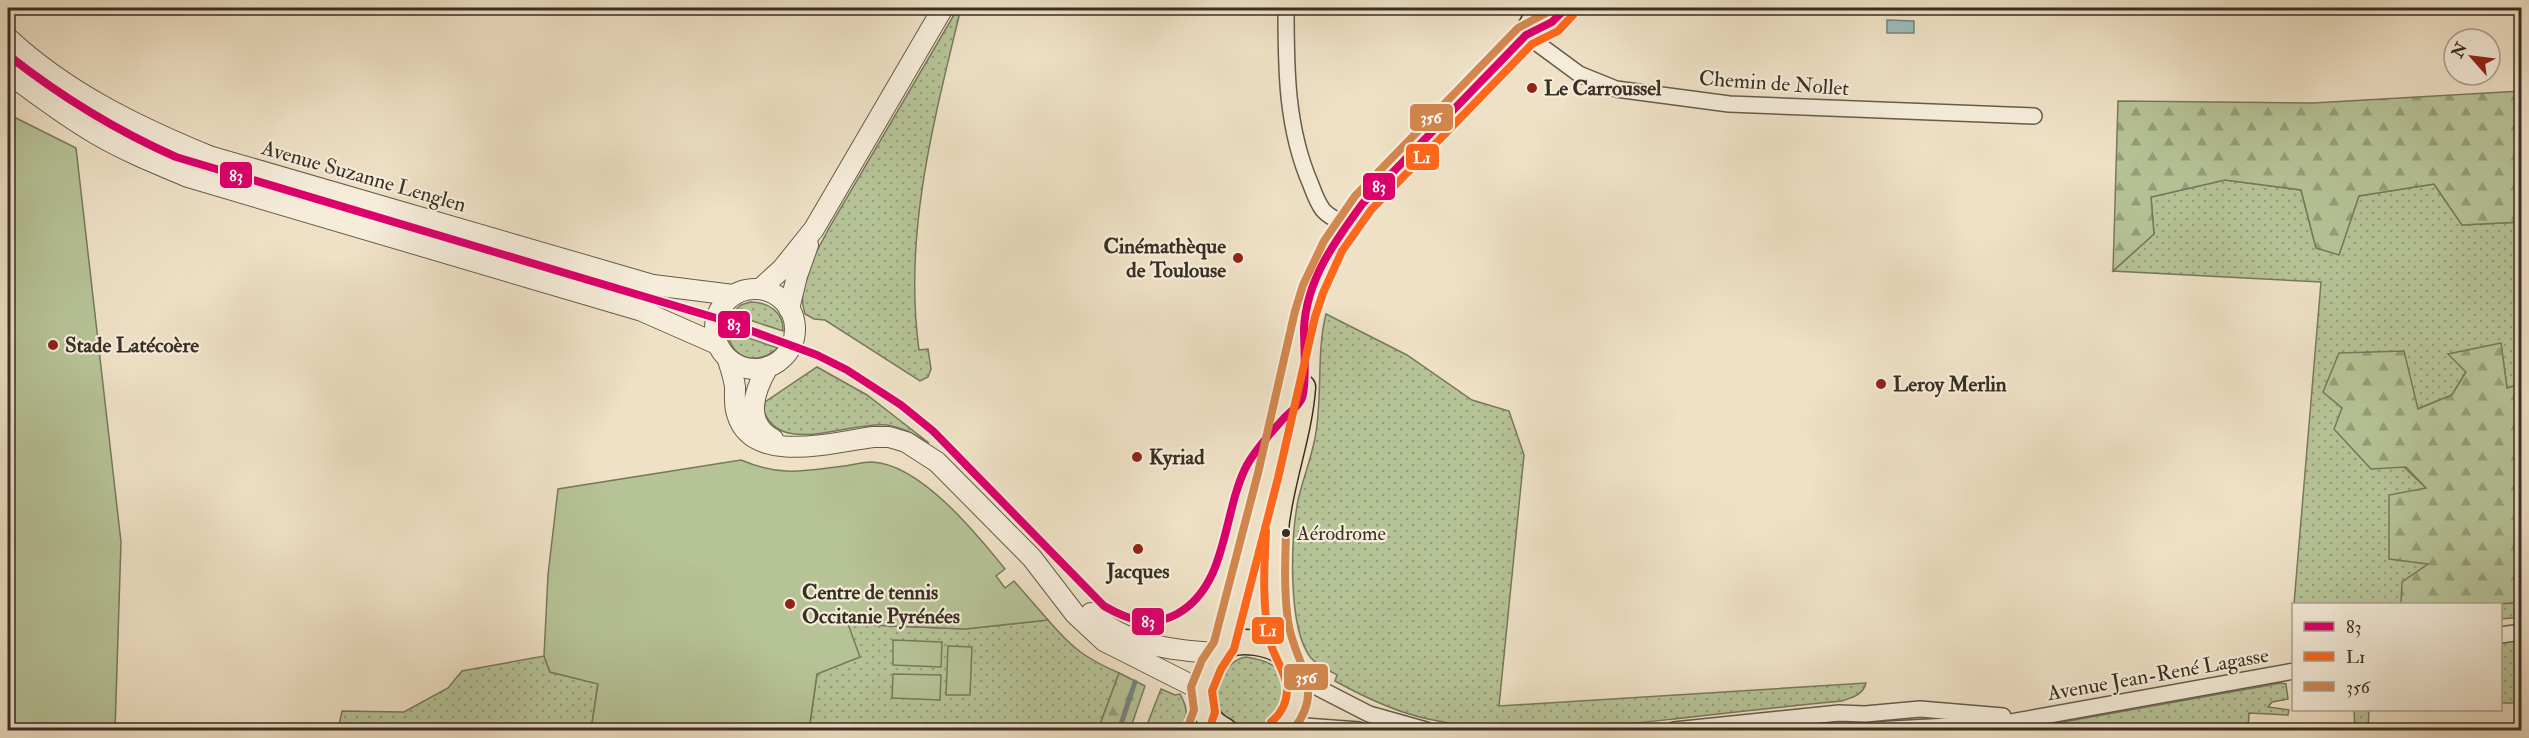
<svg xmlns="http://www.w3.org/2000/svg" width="2529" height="738" font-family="'IM FELL Double Pica',serif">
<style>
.grass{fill:url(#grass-dots);stroke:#77795d;stroke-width:1.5}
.forest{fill:url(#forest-firs);stroke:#77795d;stroke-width:1.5}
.pitch{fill:#b6c397;stroke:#77795d;stroke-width:1.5}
.water{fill:url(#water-ripples);stroke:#74847f;stroke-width:1.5}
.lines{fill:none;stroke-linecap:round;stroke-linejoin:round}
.stream{stroke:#74847f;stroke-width:5}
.minor-casing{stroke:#665c4c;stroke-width:18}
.tertiary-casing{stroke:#665c4c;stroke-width:22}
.primary-casing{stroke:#382f23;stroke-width:27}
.minor{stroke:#f5ecda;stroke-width:15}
.tertiary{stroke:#f5ecda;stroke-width:20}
.primary{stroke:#efe1c6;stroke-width:24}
.bus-1-casing{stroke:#f5ecda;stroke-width:12}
.bus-2-casing{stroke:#f5ecda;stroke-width:12}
.bus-3-casing{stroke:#f5ecda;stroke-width:12}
.bus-1{stroke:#dc006b;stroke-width:8}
.bus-2{stroke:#ff671b;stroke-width:8}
.bus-3{stroke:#d1874e;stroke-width:8}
.poi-dot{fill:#8f2418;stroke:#f5ecda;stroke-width:2}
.bus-dot{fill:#382f23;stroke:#f5ecda;stroke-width:2}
.labels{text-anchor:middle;stroke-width:4.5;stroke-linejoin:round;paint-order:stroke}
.bus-label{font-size:20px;fill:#382f23;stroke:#f5ecda;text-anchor:start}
.street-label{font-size:21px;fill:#382f23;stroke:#f5ecda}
.poi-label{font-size:21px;font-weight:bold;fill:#382f23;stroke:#f5ecda;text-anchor:start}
.line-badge{stroke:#f5ecda;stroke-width:2}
.badge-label{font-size:16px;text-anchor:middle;font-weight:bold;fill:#fff}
</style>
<defs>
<pattern id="grass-dots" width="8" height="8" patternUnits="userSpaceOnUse" patternTransform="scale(1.5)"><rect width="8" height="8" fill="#b6c397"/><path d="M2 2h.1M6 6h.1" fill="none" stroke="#959f7b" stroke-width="1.8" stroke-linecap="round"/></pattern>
<pattern id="forest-firs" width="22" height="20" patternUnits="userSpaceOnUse" patternTransform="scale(1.5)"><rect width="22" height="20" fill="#b6c397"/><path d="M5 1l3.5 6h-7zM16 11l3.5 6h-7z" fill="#959f7b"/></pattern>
<pattern id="water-ripples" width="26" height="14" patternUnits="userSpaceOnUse" patternTransform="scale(1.5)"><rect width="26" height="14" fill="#9cbcbc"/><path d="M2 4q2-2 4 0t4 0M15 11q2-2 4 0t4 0" fill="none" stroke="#809998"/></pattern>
</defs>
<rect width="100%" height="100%" fill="#efe1c6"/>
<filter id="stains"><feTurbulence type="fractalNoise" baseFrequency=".00333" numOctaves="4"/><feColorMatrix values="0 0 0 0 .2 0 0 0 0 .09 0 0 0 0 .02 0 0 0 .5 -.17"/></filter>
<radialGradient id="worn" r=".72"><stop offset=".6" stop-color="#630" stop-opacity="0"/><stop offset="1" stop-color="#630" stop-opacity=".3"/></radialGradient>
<!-- grass -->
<g class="grass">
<path d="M958 8H961C934 120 903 234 919 350L928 349 931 369 928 377 920 381 825 320 814 319 805 314C795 284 816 254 829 228Z"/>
<path d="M2225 180 2301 190 2316 248 2339 254 2358 196 2434 184 2462 225 2521 222V384L2507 388 2501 344 2449 354 2466 372 2452 395 2417 409 2342 408 2426 488 2429 563 2402 604H2404H2294L2321 282 2113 271 2154 234 2151 197Z"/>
<path d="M750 302C768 302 784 312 783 331L731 314 741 305Z"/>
<path d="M1326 314 1407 355 1472 400 1509 411 1524 455 1499 706 1866 683C1863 695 1853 697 1842 701 1789 706 1736 712 1683 718 1599 727 1511 738 1428 719 1395 712 1364 697 1335 681L1337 675C1329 670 1317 665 1311 658 1287 628 1291 537 1298 500 1303 479 1311 459 1315 438 1323 397 1316 354 1326 314Z"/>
<path d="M727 331 778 348C756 366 732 360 727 331Z"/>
<path d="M817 367 867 395 929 443C916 436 903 427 887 425 849 421 773 460 762 404Z"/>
<path d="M2521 602V617L2501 619 2499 604Z"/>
<path d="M1048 620C1073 649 1085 658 1119 673L1098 730H809L817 674 848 624 965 629Z"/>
<path d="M2521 640V703H2501V643Z"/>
<path d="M544 656 550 672 598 683 591 730H338L342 711 404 712 448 688 462 671Z"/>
<path d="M1246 657C1273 661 1292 671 1284 701 1281 709 1279 716 1273 721 1257 732 1228 725 1219 708 1209 689 1226 660 1246 657Z"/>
<path d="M2281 683 2286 684 2288 699 2272 702 2268 707 2289 710 2288 715 2249 713 2248 730H1992L2035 727Z"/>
<path d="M1161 689 1175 695 1180 694C1187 706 1189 717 1183 730H1145Z"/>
<path d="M2354 710H2369L2368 730H2355Z"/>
</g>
<!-- forest -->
<g class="forest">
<path d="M2521 91V222L2462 225 2434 184 2359 196 2339 255 2316 248 2301 190 2225 180 2151 197 2154 234 2113 271 2118 101 2313 103Z"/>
<path d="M2501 343 2507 388 2521 384V602L2499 604H2401L2402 582 2428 564 2389 559V495L2426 488 2406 467 2371 469 2334 429 2342 408 2323 392 2339 353 2404 351 2418 409 2452 395 2466 372 2448 354Z"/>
<path d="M1119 673 1145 686 1130 730H1098Z"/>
</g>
<!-- pitch -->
<g class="pitch">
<path d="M8 114 76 148 121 542 115 730H8Z"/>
<path d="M741 460C781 477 803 471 845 466 853 465 863 462 872 462 920 464 976 533 1005 569L996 576 1005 588 1014 581 1048 620 965 629 848 624 860 657 817 674 809 730H591L598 684 550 672 544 656 548 575 558 489Z"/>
<path d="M893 640 942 642 941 667 893 665Z"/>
<path d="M948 646 972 647 970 695H946Z"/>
<path d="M893 674 941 675 940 700 892 698Z"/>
</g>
<!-- water -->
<path class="water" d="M1887 20 1914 21V33H1887Z"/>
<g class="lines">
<!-- stream -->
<path class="stream" d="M1119 730 1135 682"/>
<!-- minor casing -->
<g class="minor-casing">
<g id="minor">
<path d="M1286 8C1286 68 1286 128 1311 185 1314 193 1317 202 1323 210 1328 216 1338 221 1346 225"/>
<path d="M1526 35 1579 74 1616 89 1729 104 2034 116"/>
<path d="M2500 635 2522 632"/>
<path d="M1297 677 1369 714 1426 730"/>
<path d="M1281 728 1305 726 1359 730"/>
<path d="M1674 730 1839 713 1865 714 1920 709 2003 716"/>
<path d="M1874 730 2005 723 2294 671"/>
</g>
</g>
<!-- tertiary casing -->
<g class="tertiary-casing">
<g id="tertiary">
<path d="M8 38C66 92 136 126 209 156L653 285 733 295"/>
<path d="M8 73C36 94 65 116 96 134 125 151 157 164 188 177L642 311 717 344"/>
<circle cx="755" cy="329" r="40"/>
<path d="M760 289 782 269 814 229 943 8"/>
<path d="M789 309 797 276 808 245"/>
<path d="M728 360C731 369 734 378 735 387 735 396 734 406 737 414 752 466 834 442 873 437H889L906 442 937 462 1032 558 1075 614 1104 641 1201 690"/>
<path d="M768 367C754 391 743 423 773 439"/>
<path d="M1091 613C1124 645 1174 651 1219 653"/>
</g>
</g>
<!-- primary casing -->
<g class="primary-casing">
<g id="primary">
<path d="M1526 35 1552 22 1566 8"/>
<path d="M1224 646 1268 475 1305 314 1321 269 1333 246 1363 203 1526 35 1541 8"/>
<path d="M1284 654C1276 606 1270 556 1279 508 1286 467 1300 428 1303 387"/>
<path d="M1224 730C1195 716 1198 683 1214 660 1217 655 1221 648 1226 646 1241 638 1270 643 1283 653 1291 659 1296 672 1297 682 1299 699 1292 720 1278 730"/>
</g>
</g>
<!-- minor -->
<use href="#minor" class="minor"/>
<!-- tertiary -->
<use href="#tertiary" class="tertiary"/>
<!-- primary -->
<use href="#primary" class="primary"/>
<!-- bus-1 casing -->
<g class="bus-1-casing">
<path id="bus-1" d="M8 55C60 96 115 130 176 157L716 318 817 355 847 370 901 405 933 431 1104 606C1128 620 1151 628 1177 614 1229 585 1222 512 1247 465 1257 447 1271 433 1284 418 1289 413 1300 405 1302 398 1307 383 1304 347 1304 329 1306 280 1335 241 1363 203L1526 35 1552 22 1566 8"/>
</g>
<!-- bus-2 casing -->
<g class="bus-2-casing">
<g id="bus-2">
<path d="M1266 531C1264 568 1262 607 1270 642 1274 657 1288 676 1287 690 1287 702 1281 714 1271 722"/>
<path d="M1209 730 1215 712 1212 691 1221 669 1234 649 1278 478 1315 317 1323 293 1342 251 1371 210 1532 44 1558 31 1573 15"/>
</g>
</g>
<!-- bus-3 casing -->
<g class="bus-3-casing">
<g id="bus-3">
<path d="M1286 533C1285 562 1284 592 1288 621 1294 665 1327 687 1293 730"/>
<path d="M1188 726 1194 710 1191 687 1202 660 1214 642 1258 473 1295 311 1303 285 1324 241 1355 196 1518 28 1546 13 1552 8"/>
</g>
</g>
<!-- bus-1 -->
<use href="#bus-1" class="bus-1"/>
<!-- bus-2 -->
<use href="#bus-2" class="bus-2"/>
<!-- bus-3 -->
<use href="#bus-3" class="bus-3"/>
</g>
<!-- markers -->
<g class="poi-dot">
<circle cx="1532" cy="88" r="6"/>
<circle cx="1238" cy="258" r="6"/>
<circle cx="53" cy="345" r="6"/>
<circle cx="1881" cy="384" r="6"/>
<circle cx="1137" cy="457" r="6"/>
<circle cx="1138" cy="549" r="6"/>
<circle cx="790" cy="604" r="6"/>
</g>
<circle class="bus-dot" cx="1286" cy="533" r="5"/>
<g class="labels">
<!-- bus labels -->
<g class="bus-label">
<text x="1297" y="540">Aérodrome</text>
</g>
<!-- street labels -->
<g class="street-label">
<text transform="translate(1774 83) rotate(4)" y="7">Chemin de Nollet</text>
<text transform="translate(364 176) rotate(16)" y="7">Avenue Suzanne Lenglen</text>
<text transform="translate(2158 674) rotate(-10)" y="7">Avenue Jean-René Lagasse</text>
</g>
<!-- poi labels -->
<g class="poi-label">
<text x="1544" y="95">Le Carroussel</text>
<text x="1226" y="253" text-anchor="end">Cinémathèque<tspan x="1226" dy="24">de Toulouse</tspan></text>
<text x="65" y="352">Stade Latécoère</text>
<text x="1893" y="391">Leroy Merlin</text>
<text x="1149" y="464">Kyriad</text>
<text x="1138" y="578" text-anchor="middle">Jacques</text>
<text x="802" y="599">Centre de tennis<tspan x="802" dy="24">Occitanie Pyrénées</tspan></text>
</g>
</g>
<g class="line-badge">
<rect x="1409" y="103" width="45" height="29" rx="6" fill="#d1874e"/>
<rect x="1405" y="143" width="35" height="28" rx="6" fill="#ff671b"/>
<rect x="219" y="161" width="34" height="28" rx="6" fill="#dc006b"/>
<rect x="1362" y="172" width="34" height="29" rx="6" fill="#dc006b"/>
<rect x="717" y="310" width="34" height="29" rx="6" fill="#dc006b"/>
<rect x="1131" y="607" width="34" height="29" rx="6" fill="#dc006b"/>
<rect x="1251" y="616" width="34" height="29" rx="6" fill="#ff671b"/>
<rect x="1283" y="663" width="46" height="28" rx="6" fill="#d1874e"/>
</g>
<g class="badge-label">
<text x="1431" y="123">356</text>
<text x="1422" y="163">L1</text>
<text x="236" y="181">83</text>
<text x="1379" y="192">83</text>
<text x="734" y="330">83</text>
<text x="1148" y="627">83</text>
<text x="1268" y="636">L1</text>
<text x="1306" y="683">356</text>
</g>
<!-- margin -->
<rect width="2529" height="738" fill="none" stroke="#efe1c6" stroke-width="30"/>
<rect x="9" y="9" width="2511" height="720" fill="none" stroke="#382f23" stroke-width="3"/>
<rect x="15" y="15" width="2499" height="708" fill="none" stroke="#382f23" stroke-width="1.5"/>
<!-- legend -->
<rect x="2292" y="603" width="210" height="108" fill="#f5ecda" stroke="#a9a091" stroke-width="1.5"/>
<rect x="2304" y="622" width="30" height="9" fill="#dc006b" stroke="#a9a091" stroke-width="1.5"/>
<text x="2346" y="633" font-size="18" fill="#382f23">83</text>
<rect x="2304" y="652" width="30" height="9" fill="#ff671b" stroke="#a9a091" stroke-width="1.5"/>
<text x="2346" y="663" font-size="18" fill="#382f23">L1</text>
<rect x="2304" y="682" width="30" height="9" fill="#d1874e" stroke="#a9a091" stroke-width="1.5"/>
<text x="2346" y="693" font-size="18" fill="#382f23">356</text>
<!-- north arrow -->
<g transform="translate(2472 57) rotate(298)"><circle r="28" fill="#f5ecda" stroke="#a9a091" stroke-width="1.5"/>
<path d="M0-4.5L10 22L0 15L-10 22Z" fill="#8f2418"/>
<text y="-9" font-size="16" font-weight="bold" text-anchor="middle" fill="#382f23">N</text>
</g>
<rect width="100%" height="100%" filter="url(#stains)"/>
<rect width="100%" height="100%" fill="url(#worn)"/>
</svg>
